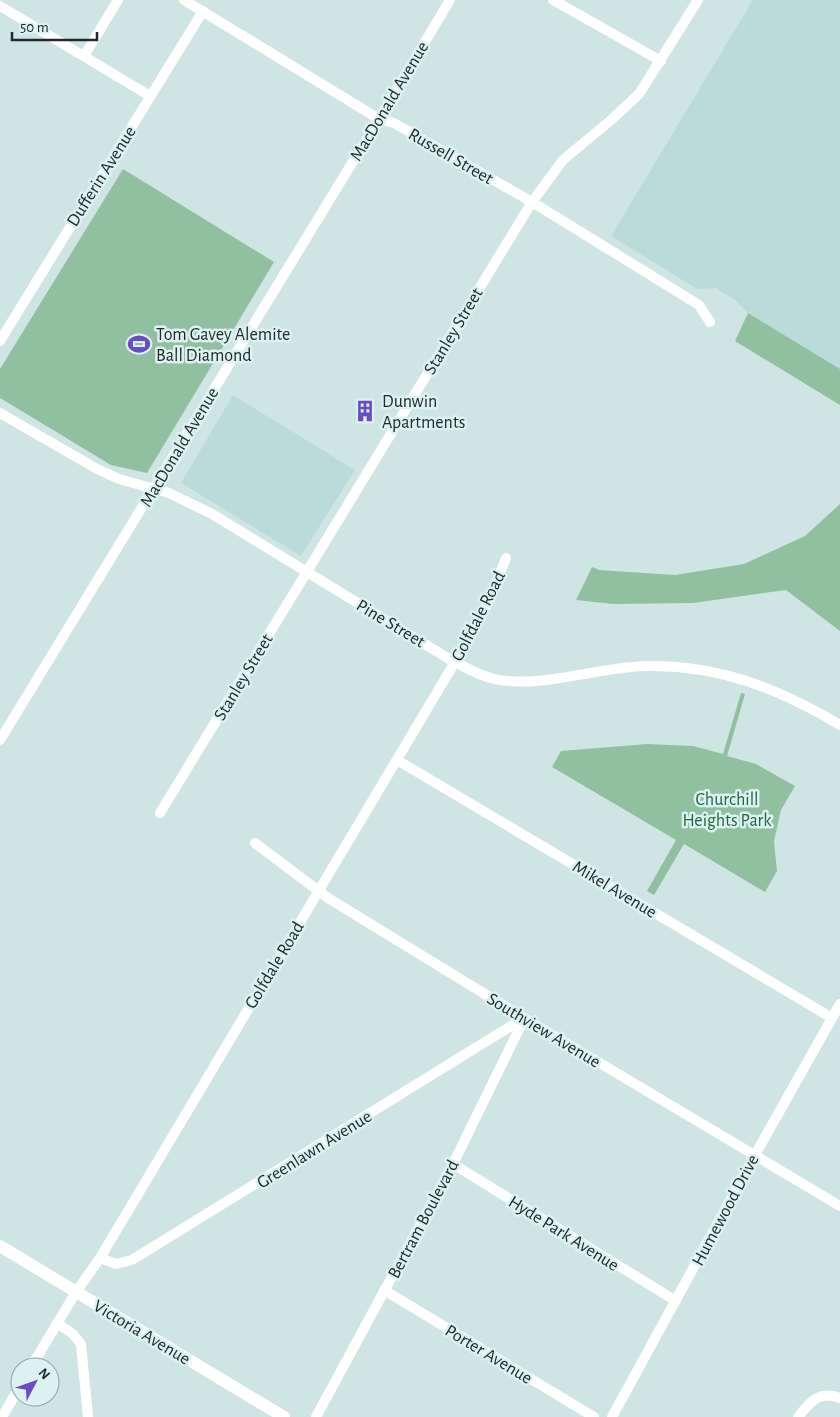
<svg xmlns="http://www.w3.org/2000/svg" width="840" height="1417" font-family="'Alegreya Sans',sans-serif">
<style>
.built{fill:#bbdbda}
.green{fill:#91c0a0}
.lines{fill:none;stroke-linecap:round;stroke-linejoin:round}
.minor{stroke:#fff;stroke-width:10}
.tertiary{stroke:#fff;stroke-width:12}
.labels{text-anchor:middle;stroke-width:5;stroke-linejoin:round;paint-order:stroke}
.street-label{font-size:18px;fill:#222a2a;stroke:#dbf2f1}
.poi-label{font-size:18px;fill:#222a2a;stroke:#dbf2f1;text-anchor:start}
.park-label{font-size:18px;fill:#21673f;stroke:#dbf2f1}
</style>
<rect width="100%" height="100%" fill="#cee5e3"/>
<!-- built -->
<g class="built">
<path d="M753 0H840V369L748 313 735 300 716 288 697 289 611 236Z"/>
<path d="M233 395 355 470 301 556 181 483Z"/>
</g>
<!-- green -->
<g class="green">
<path d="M123 169 274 262 147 473 111 465 0 398V369Z"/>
<path d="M748 313 840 369V405L735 341Z"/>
<path d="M840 504V631L786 590 693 603 613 604 576 600 592 567 599 570 675 575 744 564 805 536Z"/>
<path d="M741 693 745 694 727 756 756 764 795 786 781 810 774 841 777 871 765 892 684 844 654 895 647 891 676 840 552 767 561 751 647 744 693 746 723 754Z"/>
</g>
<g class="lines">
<!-- minor -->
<g class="minor">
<path d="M184 0 379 119 394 123 532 202 699 305 710 322"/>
<path d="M553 0 661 61"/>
<path d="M0 6 150 96"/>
<path d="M84 56 118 0"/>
<path d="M0 341 203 11"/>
<path d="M0 413 97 469 119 479 169 493 212 514 446 657C461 665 477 675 494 679 539 689 599 667 646 666 717 664 780 689 840 725"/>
<path d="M0 740 374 127 450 0"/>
<path d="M397 760 832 1018"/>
<path d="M160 813 532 202 563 160 611 120 639 94 698 0"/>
<path d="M255 843 328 898 524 1018 840 1206"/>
<path d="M453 1164 676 1301"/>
<path d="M100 1258 116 1264 132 1260 524 1018"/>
<path d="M384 1290 594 1417"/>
<path d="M57 1323 73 1334 81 1344 88 1417"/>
<path d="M31 1367 76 1292 100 1258 455 662 488 603 506 558"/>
<path d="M2 1417 20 1386"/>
<path d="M316 1417 453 1164 524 1019"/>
<path d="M612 1417 755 1155 840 1004"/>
<path d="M798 1417C810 1402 819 1390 840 1398"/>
</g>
<!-- tertiary -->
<path class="tertiary" d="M0 1246 284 1417"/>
</g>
<!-- icons -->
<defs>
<g id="stadium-bare" transform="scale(1.725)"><path d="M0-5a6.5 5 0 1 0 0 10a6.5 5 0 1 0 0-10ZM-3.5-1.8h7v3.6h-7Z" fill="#6a4cc5" stroke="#dbf2f1" stroke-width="2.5" paint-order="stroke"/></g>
<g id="building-bare" transform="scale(1.725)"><path d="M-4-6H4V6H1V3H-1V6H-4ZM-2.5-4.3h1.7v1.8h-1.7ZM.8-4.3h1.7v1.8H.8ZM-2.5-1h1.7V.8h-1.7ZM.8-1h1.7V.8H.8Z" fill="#6a4cc5" stroke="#dbf2f1" stroke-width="2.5" paint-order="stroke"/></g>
</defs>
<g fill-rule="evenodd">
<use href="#stadium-bare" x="139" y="344"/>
<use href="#building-bare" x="365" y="411"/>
</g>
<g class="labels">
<!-- street labels -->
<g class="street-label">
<text transform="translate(389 101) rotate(-59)" y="6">MacDonald Avenue</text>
<text transform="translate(451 156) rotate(30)" y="6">Russell Street</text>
<text transform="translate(101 176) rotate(-58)" y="6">Dufferin Avenue</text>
<text transform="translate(453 331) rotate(-59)" y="6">Stanley Street</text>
<text transform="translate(179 447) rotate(-59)" y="6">MacDonald Avenue</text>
<text transform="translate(478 616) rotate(-63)" y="6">Golfdale Road</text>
<text transform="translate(391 623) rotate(31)" y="6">Pine Street</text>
<text transform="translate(243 677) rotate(-59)" y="6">Stanley Street</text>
<text transform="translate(615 889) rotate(31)" y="6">Mikel Avenue</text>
<text transform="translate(274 965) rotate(-59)" y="6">Golfdale Road</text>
<text transform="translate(544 1030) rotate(31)" y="6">Southview Avenue</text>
<text transform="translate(314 1149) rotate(-32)" y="6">Greenlawn Avenue</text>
<text transform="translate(725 1210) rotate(-62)" y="6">Humewood Drive</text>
<text transform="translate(423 1219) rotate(-62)" y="6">Bertram Boulevard</text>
<text transform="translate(564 1233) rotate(32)" y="6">Hyde Park Avenue</text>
<text transform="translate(142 1332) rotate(31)" y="6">Victoria Avenue</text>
<text transform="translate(489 1354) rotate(31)" y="6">Porter Avenue</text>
</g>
<!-- poi labels -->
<g class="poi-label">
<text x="156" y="340">Tom Gavey Alemite<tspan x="156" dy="21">Ball Diamond</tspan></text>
<text x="382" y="407">Dunwin<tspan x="382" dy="21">Apartments</tspan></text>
</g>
<!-- park labels -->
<g class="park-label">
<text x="727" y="805">Churchill<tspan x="727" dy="21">Heights Park</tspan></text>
</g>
</g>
<!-- north arrow -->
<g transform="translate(35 1382) rotate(49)"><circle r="24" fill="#dbf2f1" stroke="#91a2a1"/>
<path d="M0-4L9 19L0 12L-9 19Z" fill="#6a4cc5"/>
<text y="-8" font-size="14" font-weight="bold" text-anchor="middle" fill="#222a2a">N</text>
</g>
<!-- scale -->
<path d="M12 32v8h85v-8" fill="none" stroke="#222a2a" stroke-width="2.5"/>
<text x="20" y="32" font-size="15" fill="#222a2a" stroke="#dbf2f1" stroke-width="4" paint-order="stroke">50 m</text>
</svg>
